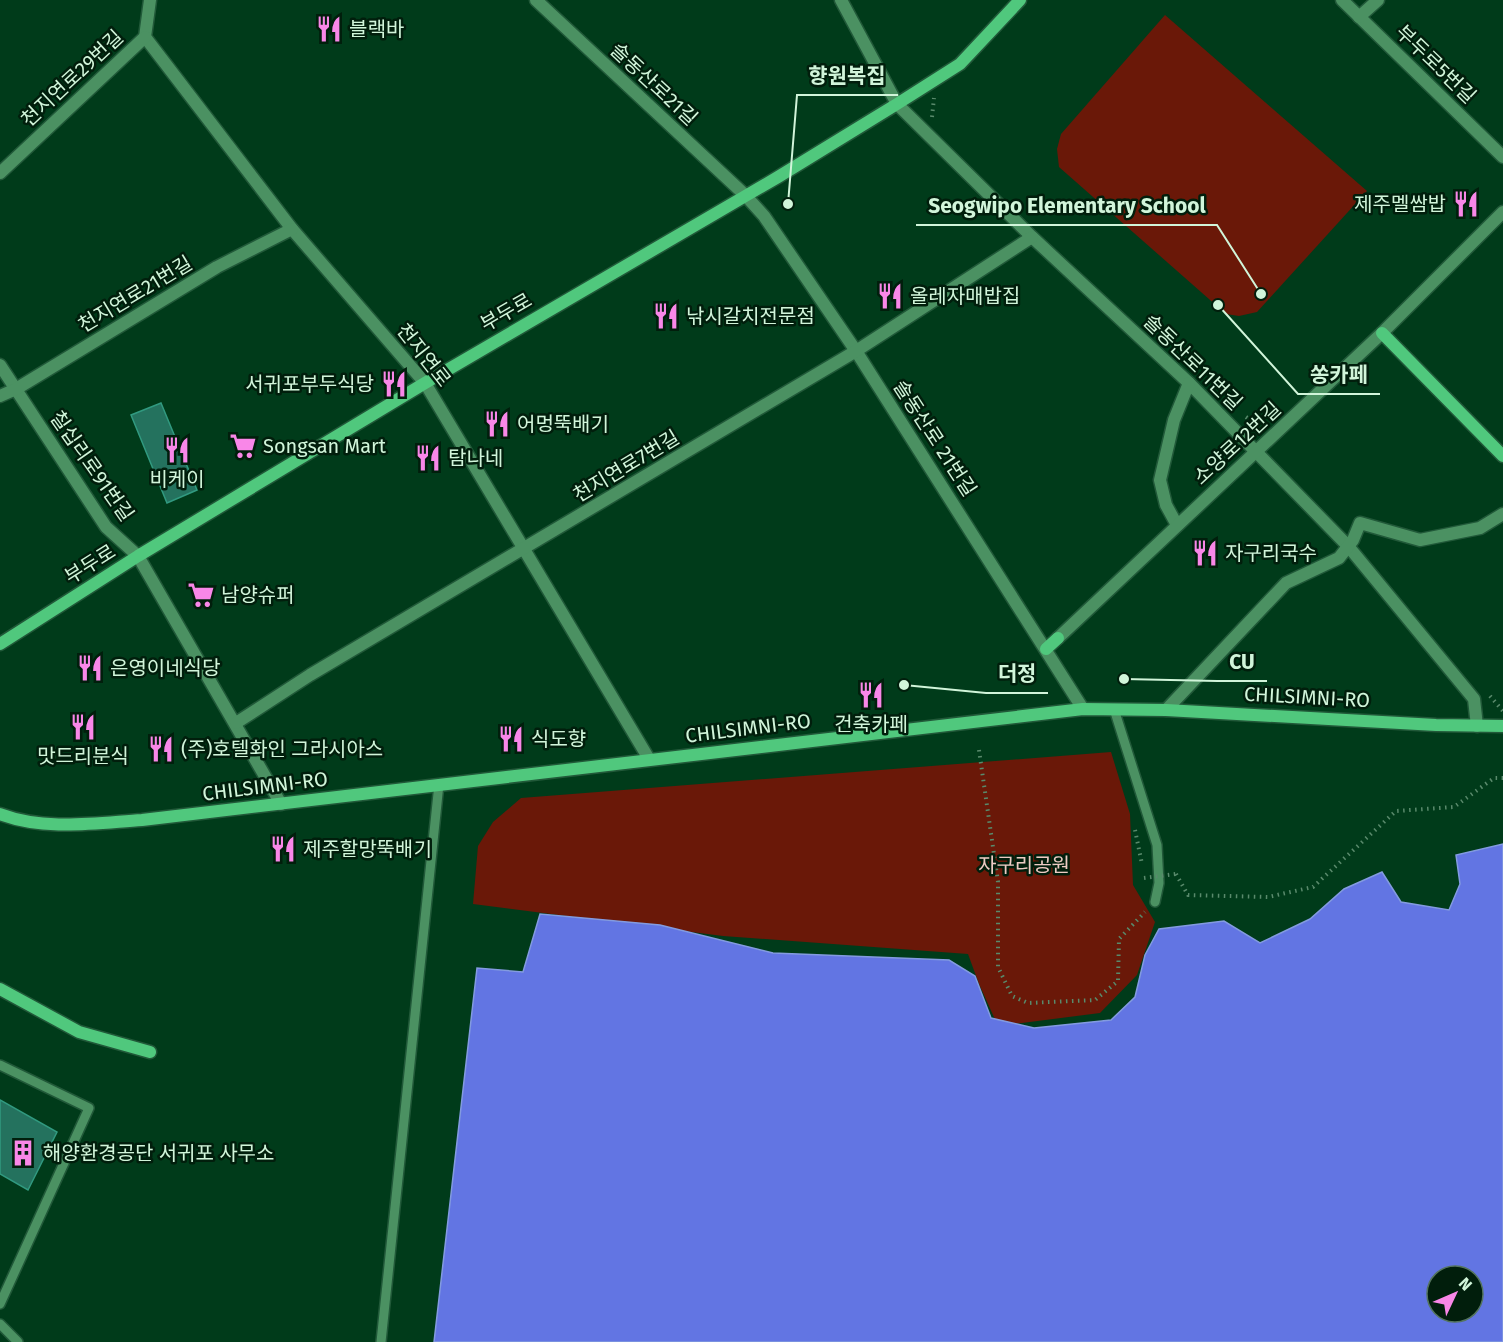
<svg xmlns="http://www.w3.org/2000/svg" width="1503" height="1342" font-family="'Fira Sans','Noto Sans KR',sans-serif">
<style>
.green{fill:#6a1808}
.water{fill:#6275e3;stroke:#839be0;stroke-width:1.5;fill-rule:evenodd}
.building{fill:#24725e;stroke:#319a80;stroke-width:1.5}
.lines{fill:none;stroke-linecap:round;stroke-linejoin:round}
.lane-casing{stroke:#215939;stroke-width:12}
.street-casing{stroke:#215939;stroke-width:15}
.secondary-casing{stroke:#215939;stroke-width:15}
.path{stroke:#598a6c;stroke-width:4;stroke-dasharray:1.5 4.5;stroke-linecap:butt}
.lane{stroke:#4b9162;stroke-width:9}
.street{stroke:#4b9162;stroke-width:12}
.secondary{stroke:#50c87d;stroke-width:12}
.path-bridge{stroke:#598a6c;stroke-width:4;stroke-dasharray:1.5 4.5;stroke-linecap:butt}
.labels{text-anchor:middle;stroke-width:5;stroke-linejoin:round;paint-order:stroke}
.poi-label{font-size:20px;fill:#d1f5da;stroke:#011e0c;text-anchor:start}
.street-label{font-size:20px;fill:#d1f5da;stroke:#011e0c}
.park-label{font-size:20px;fill:#eccbc3;stroke:#011e0c}
.leader{fill:none;stroke:#d1f5da;stroke-width:2}
.callout-dot{fill:#d1f5da;stroke:#011e0c;stroke-width:2}
.callout-label{font-size:21px;text-anchor:middle;font-weight:bold;fill:#d1f5da;stroke:#011e0c;stroke-width:5;stroke-linejoin:round;paint-order:stroke}
</style>
<rect width="100%" height="100%" fill="#003b1a"/>
<!-- green -->
<g class="green">
<path d="M1165 15 1367 191 1257 312 1239 316 1226 314 1059 167 1057 149 1061 134Z"/>
<path d="M1111 752 1130 814 1133 885 1155 922 1137 975 1100 1013 998 1026 979 984 968 954 723 936 473 904 478 846 493 822 521 798Z"/>
</g>
<!-- water -->
<path class="water" d="M1503 844V1342H434L477 968 523 972 540 914 660 925 773 953 949 960 975 976 991 1018 1034 1028 1111 1020 1135 997 1145 955 1159 929 1224 921 1260 943 1310 919 1344 889 1382 872 1401 902 1449 910 1460 884 1456 855ZM1437 1276H1473V1312H1437Z"/>
<!-- building -->
<g class="building">
<path d="M161 403 197 490 167 503 131 415Z"/>
<path d="M0 1100 57 1132 28 1190 0 1174Z"/>
</g>
<g class="lines">
<!-- lane casing -->
<g class="lane-casing">
<g id="lane">
<path d="M1114 709 1157 845 1159 883 1155 902"/>
<path d="M0 1065 89 1108 0 1304"/>
<path d="M0 1324 18 1342"/>
<path d="M381 1342 439 784"/>
</g>
</g>
<!-- street casing -->
<g class="street-casing">
<g id="street">
<path d="M150 0 145 37 292 229 425 383 649 759"/>
<path d="M536 0 745 195 764 216 856 351 1083 709"/>
<path d="M841 0 897 104 1032 237 1189 383 1348 546 1474 699 1477 726"/>
<path d="M1342 0 1503 157"/>
<path d="M1359 17 1378 0"/>
<path d="M0 173 145 37"/>
<path d="M0 365 106 527 138 556 281 804"/>
<path d="M0 396 16 389 217 267 292 229"/>
<path d="M1177 525 1166 505 1160 480 1174 420 1189 383"/>
<path d="M1058 638 1382 333 1503 212"/>
<path d="M1166 710 1286 583 1339 558 1353 540 1360 523 1420 540 1480 528 1503 514"/>
<path d="M236 723 310 675 856 351 1032 237"/>
</g>
</g>
<!-- secondary casing -->
<g class="secondary-casing">
<g id="secondary">
<path d="M1382 333 1503 456"/>
<path d="M0 644 138 556 425 383 778 177 897 104 960 64 1020 0"/>
<path d="M1046 649 1058 638"/>
<path d="M0 814C45 831 95 823 142 820L1083 709 1166 710 1436 725 1503 726"/>
<path d="M0 989 79 1032 150 1052"/>
</g>
</g>
<!-- path -->
<g class="path">
<path d="M932 117 934 98"/>
<path d="M1246 417 1260 427"/>
<path d="M1490 696 1503 711"/>
<path d="M979 750 998 882V967L1012 996 1028 1003 1095 1000 1118 981 1119 939 1145 912"/>
<path d="M1135 830 1142 864"/>
<path d="M1176 874 1188 895 1268 897 1313 887 1396 811 1454 807 1494 778H1503"/>
</g>
<!-- lane -->
<use href="#lane" class="lane"/>
<!-- street -->
<use href="#street" class="street"/>
<!-- secondary -->
<use href="#secondary" class="secondary"/>
<!-- path-bridge -->
<path class="path-bridge" d="M1144 878 1176 874"/>
</g>
<!-- icons -->
<defs>
<g id="restaurant-bare" transform="scale(2.07)"><path d="M-5-6h1v4h1v-4h1v4h1v-4h1v5L-1.5 .5V6h-2V.5L-5-1ZM5-6V6H3V1.5H1.5Q1.5-4 5-6Z" fill="#f987e8" stroke="#011e0c" stroke-width="2.5" paint-order="stroke"/></g>
<g id="supermarket-bare" transform="scale(2.07)"><path d="M-6-5.5h2.5l.6 2H6L4.5 2H-2.5L-4.4-4H-6ZM-1.5 3.2a1.3 1.3 0 1 0 .1 0ZM3 3.2a1.3 1.3 0 1 0 .1 0Z" fill="#f987e8" stroke="#011e0c" stroke-width="2.5" paint-order="stroke"/></g>
<g id="building-bare" transform="scale(2.07)"><path d="M-4-6H4V6H1V3H-1V6H-4ZM-2.5-4.3h1.7v1.8h-1.7ZM.8-4.3h1.7v1.8H.8ZM-2.5-1h1.7V.8h-1.7ZM.8-1h1.7V.8H.8Z" fill="#f987e8" stroke="#011e0c" stroke-width="2.5" paint-order="stroke"/></g>
</defs>
<g fill-rule="evenodd">
<use href="#restaurant-bare" x="329" y="29"/>
<use href="#restaurant-bare" x="1466" y="204"/>
<use href="#restaurant-bare" x="890" y="296"/>
<use href="#restaurant-bare" x="666" y="316"/>
<use href="#restaurant-bare" x="394" y="384"/>
<use href="#restaurant-bare" x="497" y="424"/>
<use href="#supermarket-bare" x="243" y="446"/>
<use href="#restaurant-bare" x="177" y="450"/>
<use href="#restaurant-bare" x="428" y="458"/>
<use href="#restaurant-bare" x="1205" y="553"/>
<use href="#supermarket-bare" x="201" y="595"/>
<use href="#restaurant-bare" x="90" y="668"/>
<use href="#restaurant-bare" x="871" y="695"/>
<use href="#restaurant-bare" x="83" y="727"/>
<use href="#restaurant-bare" x="511" y="739"/>
<use href="#restaurant-bare" x="161" y="749"/>
<use href="#restaurant-bare" x="283" y="849"/>
<use href="#building-bare" x="23" y="1153"/>
</g>
<g class="labels">
<!-- poi labels -->
<g class="poi-label">
<text x="349" y="36">블랙바</text>
<text x="1446" y="211" text-anchor="end">제주멜쌈밥</text>
<text x="910" y="303">올레자매밥집</text>
<text x="686" y="323">낚시갈치전문점</text>
<text x="374" y="391" text-anchor="end">서귀포부두식당</text>
<text x="517" y="431">어멍뚝배기</text>
<text x="263" y="453">Songsan Mart</text>
<text x="448" y="465">탐나네</text>
<text x="177" y="486" text-anchor="middle">비케이</text>
<text x="1225" y="560">자구리국수</text>
<text x="221" y="602">남양슈퍼</text>
<text x="110" y="675">은영이네식당</text>
<text x="871" y="731" text-anchor="middle">건축카페</text>
<text x="531" y="746">식도향</text>
<text x="181" y="756">(주)호텔화인 그라시아스</text>
<text x="83" y="763" text-anchor="middle">맛드리분식</text>
<text x="303" y="856">제주할망뚝배기</text>
<text x="43" y="1160">해양환경공단 서귀포 사무소</text>
</g>
<!-- street labels -->
<g class="street-label">
<text transform="translate(1436 64) rotate(44)" y="7">부두로5번길</text>
<text transform="translate(72 78) rotate(-43)" y="7">천지연로29번길</text>
<text transform="translate(654 84) rotate(43)" y="7">솔동산로21길</text>
<text transform="translate(135 294) rotate(-31)" y="7">천지연로21번길</text>
<text transform="translate(506 312) rotate(-30)" y="7">부두로</text>
<text transform="translate(424 355) rotate(52)" y="7">천지연로</text>
<text transform="translate(1193 362) rotate(44)" y="7">솔동산로11번길</text>
<text transform="translate(935 438) rotate(57)" y="7">솔동산로 21번길</text>
<text transform="translate(1237 443) rotate(-43)" y="7">소양로12번길</text>
<text transform="translate(92 466) rotate(55)" y="7">칠십리로91번길</text>
<text transform="translate(626 466) rotate(-31)" y="7">천지연로7번길</text>
<text transform="translate(90 564) rotate(-32)" y="7">부두로</text>
<text transform="translate(1307 697) rotate(3)" y="7">CHILSIMNI-RO</text>
<text transform="translate(748 728) rotate(-7)" y="7">CHILSIMNI-RO</text>
<text transform="translate(265 786) rotate(-7)" y="7">CHILSIMNI-RO</text>
</g>
<!-- park labels -->
<g class="park-label">
<text x="1024" y="872">자구리공원</text>
</g>
</g>
<!-- callouts -->
<path class="leader" d="M788 204L797 95H898M1261 294L1217 225H916M1218 305L1298 394H1380M1124 679L1217 681H1267M904 685L986 693H1048"/>
<g class="callout-dot">
<circle cx="788" cy="204" r="6"/>
<circle cx="1261" cy="294" r="6"/>
<circle cx="1218" cy="305" r="6"/>
<circle cx="1124" cy="679" r="6"/>
<circle cx="904" cy="685" r="6"/>
</g>
<g class="callout-label">
<text x="847" y="83">향원복집</text>
<text x="1067" y="213">Seogwipo Elementary School</text>
<text x="1339" y="382">쏭카페</text>
<text x="1242" y="669">CU</text>
<text x="1017" y="681">더정</text>
</g>
<!-- north arrow -->
<g transform="translate(1455 1294) rotate(46)"><circle r="28" fill="#011e0c" stroke="#54745e" stroke-width="1.5"/>
<path d="M0-4.5L10 22L0 15L-10 22Z" fill="#f987e8"/>
<text y="-9" font-size="16" font-weight="bold" text-anchor="middle" fill="#d1f5da">N</text>
</g>
</svg>
